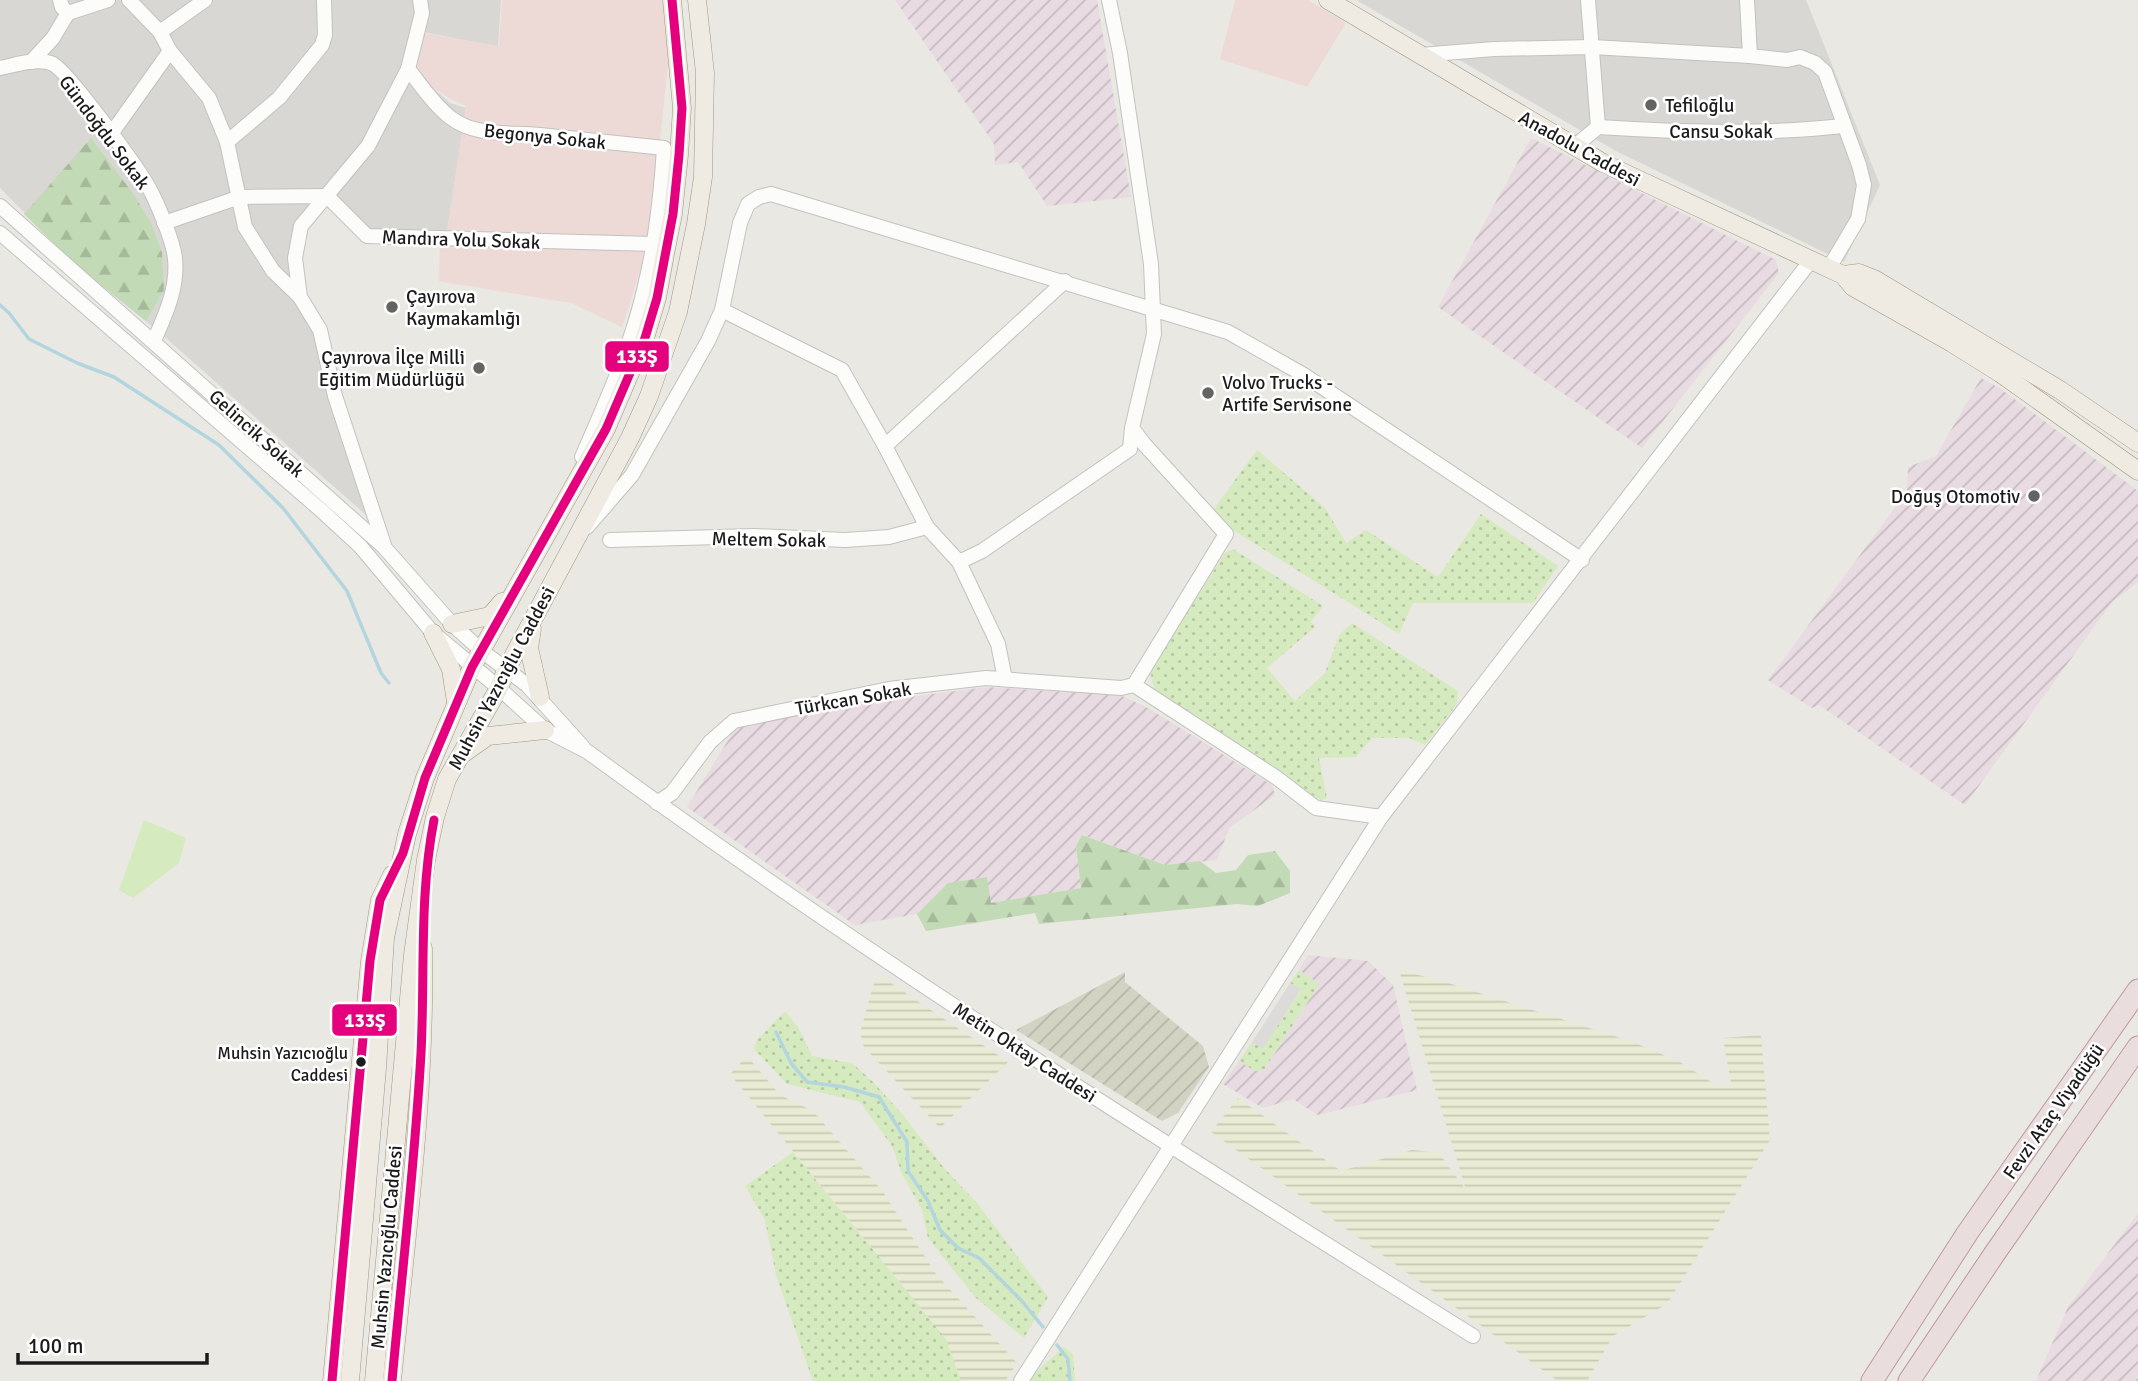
<svg xmlns="http://www.w3.org/2000/svg" width="2138" height="1381" font-family="Signika,sans-serif">
<style>
.residential{fill:#d9d7d4}
.commercial{fill:#eddad6}
.industrial{fill:url(#industrial-furrows)}
.construction{fill:url(#construction-furrows)}
.farmland{fill:url(#farmland-rules)}
.grass{fill:url(#grass-dots)}
.forest{fill:url(#forest-firs)}
.garden{fill:#d5eabe}
.parking{fill:#dcdbd9}
.lines{fill:none;stroke-linecap:round;stroke-linejoin:round}
.stream{stroke:#b3d5df;stroke-width:3.5}
.minor-casing{stroke:#c2c2bf;stroke-width:16}
.major-casing{stroke:#a09780;stroke-width:19}
.highway-casing{stroke:#c099a2;stroke-width:23}
.minor{stroke:#fcfcfb;stroke-width:14}
.major{stroke:#f0ebe2;stroke-width:18}
.highway{stroke:#e9ddde;stroke-width:21}
.bus-1-casing{stroke:#fff;stroke-width:14}
.bus-1{stroke:#e5007d;stroke-width:9}
.poi-dot{fill:#636361;stroke:#fff;stroke-width:2.5}
.bus-dot{fill:#1b1b1b;stroke:#fff;stroke-width:2.5}
.labels{text-anchor:middle;stroke-width:5;stroke-linejoin:round;paint-order:stroke}
.bus-label{font-size:17px;fill:#1b1b1b;stroke:#fff;text-anchor:end}
.poi-label{font-size:19px;fill:#1b1b1b;stroke:#fff;text-anchor:start}
.street-label{font-size:19px;fill:#1b1b1b;stroke:#fff}
.line-badge{stroke:#fff;stroke-width:2.5}
.badge-label{font-size:19px;text-anchor:middle;font-weight:bold;fill:#fff}
</style>
<defs>
<pattern id="industrial-furrows" width="10" height="10" patternUnits="userSpaceOnUse" patternTransform="scale(1.75)"><rect width="10" height="10" fill="#e8dbe2"/><path d="M-1 1l2-2M0 10L10 0M9 11l2-2" fill="none" stroke="#c6bbc1"/></pattern>
<pattern id="construction-furrows" width="10" height="10" patternUnits="userSpaceOnUse" patternTransform="scale(1.75)"><rect width="10" height="10" fill="#d3d3c4"/><path d="M-1 1l2-2M0 10L10 0M9 11l2-2" fill="none" stroke="#b5b5a8"/></pattern>
<pattern id="farmland-rules" width="6" height="5" patternUnits="userSpaceOnUse" patternTransform="scale(1.75)"><rect width="6" height="5" fill="#eaebd4"/><path d="M0 2.5h6" fill="none" stroke="#c8c9b5"/></pattern>
<pattern id="grass-dots" width="8" height="8" patternUnits="userSpaceOnUse" patternTransform="scale(1.75)"><rect width="8" height="8" fill="#d5eabe"/><path d="M2 2h.1M6 6h.1" fill="none" stroke="#b6c8a3" stroke-width="1.8" stroke-linecap="round"/></pattern>
<pattern id="forest-firs" width="22" height="20" patternUnits="userSpaceOnUse" patternTransform="scale(1.75)"><rect width="22" height="20" fill="#c2dab5"/><path d="M5 1l3.5 6h-7zM16 11l3.5 6h-7z" fill="#a6ba9b"/></pattern>
</defs>
<rect width="100%" height="100%" fill="#eae8e2"/>
<!-- residential -->
<g class="residential">
<path d="M0 0H501L498 47 419 31 409 67 450 103 466 108 447 232 368 238 330 196 303 227 295 258 366 515 158 331 76 265 0 188Z"/>
<path d="M1356 0H1806L1880 185 1844 262 1616 151Z"/>
</g>
<!-- commercial -->
<g class="commercial">
<path d="M502 0H669L674 8 649 243 622 327 571 303 439 281 440 238 446 239 466 106 449 98 409 71 419 32 499 46Z"/>
<path d="M1235 0H1308L1346 23 1307 87 1220 59Z"/>
</g>
<!-- industrial -->
<g class="industrial">
<path d="M895 0H1097L1131 197 1047 206 1018 162 995 165 994 144Z"/>
<path d="M1531 138 1776 260 1779 273 1642 448 1438 307Z"/>
<path d="M1981 378 2001 389 2138 491V582L2112 602 1965 805 1819 705 1812 708 1768 680 1907 491 1908 467 1936 456Z"/>
<path d="M986 687 1120 695 1148 708 1272 785 1275 795 1229 828 1217 860 1165 865 1083 835 1076 846 1081 888 991 903 987 877 949 883 917 914 855 925 687 807 736 727 828 708Z"/>
<path d="M1308 955 1368 961 1393 985 1417 1090 1318 1115 1293 1099 1263 1108 1223 1084 1239 1061 1255 1071 1264 1070 1319 984 1299 970Z"/>
<path d="M2138 1213V1381H2036L2068 1307Z"/>
</g>
<!-- construction -->
<path class="construction" d="M1125 972V982L1203 1046 1209 1067 1178 1113 1162 1121 1016 1030Z"/>
<!-- farmland -->
<g class="farmland">
<path d="M1399 970 1445 982 1633 1042 1680 1062 1719 1087 1731 1084 1723 1038 1761 1035 1770 1140 1667 1304 1613 1336 1587 1381H1558L1211 1132 1238 1098 1341 1171 1412 1150 1439 1153 1466 1190Z"/>
<path d="M882 977 1008 1062 940 1128 864 1047 860 1033 874 983Z"/>
<path d="M747 1056 780 1095 813 1111 883 1192 936 1274 1017 1363 1005 1381H961L946 1339 730 1074Z"/>
</g>
<!-- grass -->
<g class="grass">
<path d="M1257 450 1325 508 1346 543 1366 530 1438 577 1481 514 1558 566 1533 603H1413L1399 634 1228 527 1213 510Z"/>
<path d="M1233 549 1323 606 1311 622 1315 627 1267 668 1295 701 1325 673 1339 635 1352 623 1458 691 1457 704 1425 745 1409 738H1372L1356 757 1319 758 1327 798 1321 801 1154 690 1150 671 1225 553Z"/>
<path d="M1299 970 1319 984 1264 1070 1255 1071 1239 1061 1252 1042 1263 1048 1301 990 1290 983Z"/>
<path d="M785 1011 798 1027 812 1056 852 1063 872 1081 903 1115 944 1168 977 1203 1048 1297 1024 1338 975 1297 928 1238 922 1210 902 1174 892 1146 860 1102 787 1084 754 1049 757 1040Z"/>
<path d="M793 1152 946 1339 961 1381H813L776 1275 765 1220 745 1186Z"/>
<path d="M1064 1347 1073 1354 1075 1381H1030L1035 1373Z"/>
</g>
<!-- forest -->
<g class="forest">
<path d="M91 138 132 192 151 223 162 253 164 290 146 321 76 265 24 214Z"/>
<path d="M1082 835 1165 865 1200 861 1216 873 1236 870 1248 855 1275 851 1290 871V893L1258 906 1237 904 1039 924 1035 913 926 931 917 914 948 883 987 877 991 903 1081 888 1076 846Z"/>
</g>
<!-- garden -->
<path class="garden" d="M144 820 186 838 179 863 133 898 119 890Z"/>
<!-- parking -->
<path class="parking" d="M1290 983 1301 989 1263 1049 1252 1042Z"/>
<g class="lines">
<!-- stream -->
<g class="stream">
<path d="M0 305 9 313 29 339 77 363 114 377 219 445 283 508 347 591 381 673 389 683"/>
<path d="M776 1032 791 1063 807 1082 844 1087 879 1097 907 1142 908 1171 928 1201 940 1230 958 1248 979 1258 1021 1300 1043 1327"/>
<path d="M1057 1345 1068 1359 1070 1381"/>
</g>
<!-- minor casing -->
<g class="minor-casing">
<g id="minor">
<path d="M60 0 62 7 68 13"/>
<path d="M129 0 160 32 170 51 209 98 227 142 245 227 273 271 300 297"/>
<path d="M1747 0 1750 56"/>
<path d="M68 13 108 0"/>
<path d="M160 32 205 0"/>
<path d="M1420 55 1494 49 1592 47 1750 56 1787 60 1800 57 1815 63 1825 72 1859 165 1864 185 1858 219 1829 268"/>
<path d="M31 62 53 38 68 13"/>
<path d="M0 68C15 65 39 57 53 64 69 73 139 169 149 188 157 202 174 243 175 259 178 289 165 315 154 341"/>
<path d="M408 69C421 85 434 105 451 118 476 137 510 132 540 135 581 139 623 144 664 148 661 195 656 241 645 286 632 345 606 402 582 457"/>
<path d="M1598 127C1680 132 1761 135 1843 126"/>
<path d="M111 134 170 51"/>
<path d="M227 142 279 98 322 45 325 35 324 0"/>
<path d="M1574 147 1598 127 1588 0"/>
<path d="M0 206 384 547 452 624 482 651 527 685 583 747"/>
<path d="M164 223 240 197 327 196 367 236 654 244"/>
<path d="M0 233 322 511 360 546 433 633 499 688 545 730 588 752C873 961 1173 1149 1473 1336"/>
<path d="M722 310 842 370 885 446 927 527 959 562 998 644 1005 679"/>
<path d="M885 446 1065 281"/>
<path d="M587 527 632 475 708 341 722 310 740 223 748 204 759 197 771 194 1228 332 1304 375 1582 560"/>
<path d="M610 540 755 536 845 540 889 537 927 527"/>
<path d="M384 545 335 396 320 330 300 297 295 258 301 226 368 146 408 69 422 13 420 0"/>
<path d="M959 562 982 551 1130 449 1132 428"/>
<path d="M1134 685 1277 778 1316 808 1381 817"/>
<path d="M657 803 672 793 710 742 734 721 889 689 986 678 1121 688 1134 685 1226 534 1144 444 1132 428 1154 334 1151 264 1120 53 1109 0"/>
<path d="M1021 1381 1381 817 1812 259"/>
</g>
</g>
<!-- major casing -->
<g class="major-casing">
<g id="major">
<path d="M1328 0 1603 163 1843 275 1853 287 1952 343 2000 373 2138 471"/>
<path d="M1843 275 1859 273 1874 279 2060 390 2138 443"/>
<path d="M452 624 490 616 502 602"/>
<path d="M532 629 529 648 540 697"/>
<path d="M433 633 451 669 456 702"/>
<path d="M464 753 488 736 545 730"/>
<path d="M332 1381 370 961 380 900 392 875"/>
<path d="M350 1381 377 1068 385 938 407 834 425 778 472 667 606 429 645 338 657 298 665 254 673 214 679 155 682 108 672 0"/>
<path d="M374 1381 413 955 426 860 435 817 447 779 499 688 507 668 630 438 649 396 678 312 696 224 703 177 705 73 697 0"/>
<path d="M392 1381C406 1237 426 1092 423 948"/>
</g>
</g>
<!-- highway casing -->
<g class="highway-casing">
<g id="highway">
<path d="M1872 1381 1968 1232 2138 990"/>
<path d="M1909 1381 1995 1253 2138 1047"/>
</g>
</g>
<!-- minor -->
<use href="#minor" class="minor"/>
<!-- major -->
<use href="#major" class="major"/>
<!-- highway -->
<use href="#highway" class="highway"/>
<!-- bus-1 casing -->
<g class="bus-1-casing">
<g id="bus-1">
<path d="M332 1381 370 961 380 900 403 853 425 778 472 667 606 429 645 338 657 298 673 214 679 155 682 108 672 0"/>
<path d="M392 1381C402 1272 415 1162 421 1053 425 976 419 896 434 820"/>
</g>
</g>
<!-- bus-1 -->
<use href="#bus-1" class="bus-1"/>
</g>
<!-- markers -->
<g class="poi-dot">
<circle cx="1651" cy="105" r="7"/>
<circle cx="392" cy="307" r="7"/>
<circle cx="479" cy="368" r="7"/>
<circle cx="1208" cy="393" r="7"/>
<circle cx="2034" cy="496" r="7"/>
</g>
<circle class="bus-dot" cx="361" cy="1062" r="6"/>
<g class="labels">
<!-- bus labels -->
<g class="bus-label">
<text x="348" y="1059">Muhsin Yazıcıoğlu<tspan x="348" dy="22">Caddesi</tspan></text>
</g>
<!-- poi labels -->
<g class="poi-label">
<text x="1665" y="112">Tefiloğlu</text>
<text x="406" y="303">Çayırova<tspan x="406" dy="22">Kaymakamlığı</tspan></text>
<text x="465" y="364" text-anchor="end">Çayırova İlçe Milli<tspan x="465" dy="22">Eğitim Müdürlüğü</tspan></text>
<text x="1222" y="389">Volvo Trucks -<tspan x="1222" dy="22">Artife Servisone</tspan></text>
<text x="2020" y="503" text-anchor="end">Doğuş Otomotiv</text>
</g>
<!-- street labels -->
<g class="street-label">
<text x="1721" y="138">Cansu Sokak</text>
<text transform="translate(105 132) rotate(53)" y="7">Gündoğdu Sokak</text>
<text transform="translate(545 136) rotate(6)" y="7">Begonya Sokak</text>
<text transform="translate(1580 148) rotate(29)" y="7">Anadolu Caddesi</text>
<text transform="translate(461 239) rotate(2)" y="7">Mandıra Yolu Sokak</text>
<text transform="translate(257 433) rotate(42)" y="7">Gelincik Sokak</text>
<text transform="translate(769 539) rotate(1)" y="7">Meltem Sokak</text>
<text transform="translate(501 678) rotate(-62)" y="7">Muhsin Yazıcığlu Caddesi</text>
<text transform="translate(853 698) rotate(-10)" y="7">Türkcan Sokak</text>
<text transform="translate(1025 1052) rotate(33)" y="7">Metin Oktay Caddesi</text>
<text transform="translate(2053 1111) rotate(-55)" y="7">Fevzi Ataç Viyadüğü</text>
<text transform="translate(386 1247) rotate(-85)" y="7">Muhsin Yazıcığlu Caddesi</text>
</g>
</g>
<g class="line-badge">
<rect x="604" y="340" width="66" height="33" rx="7" fill="#e5007d"/>
<rect x="331" y="1003" width="67" height="34" rx="7" fill="#e5007d"/>
</g>
<g class="badge-label">
<text x="637" y="363">133Ş</text>
<text x="365" y="1027">133Ş</text>
</g>
<!-- scale -->
<path d="M18 1353v10h189v-10" fill="none" stroke="#1b1b1b" stroke-width="3.5"/>
<text x="28" y="1353" font-size="21" fill="#1b1b1b" stroke="#ffffff" stroke-width="5" paint-order="stroke">100 m</text>
</svg>
